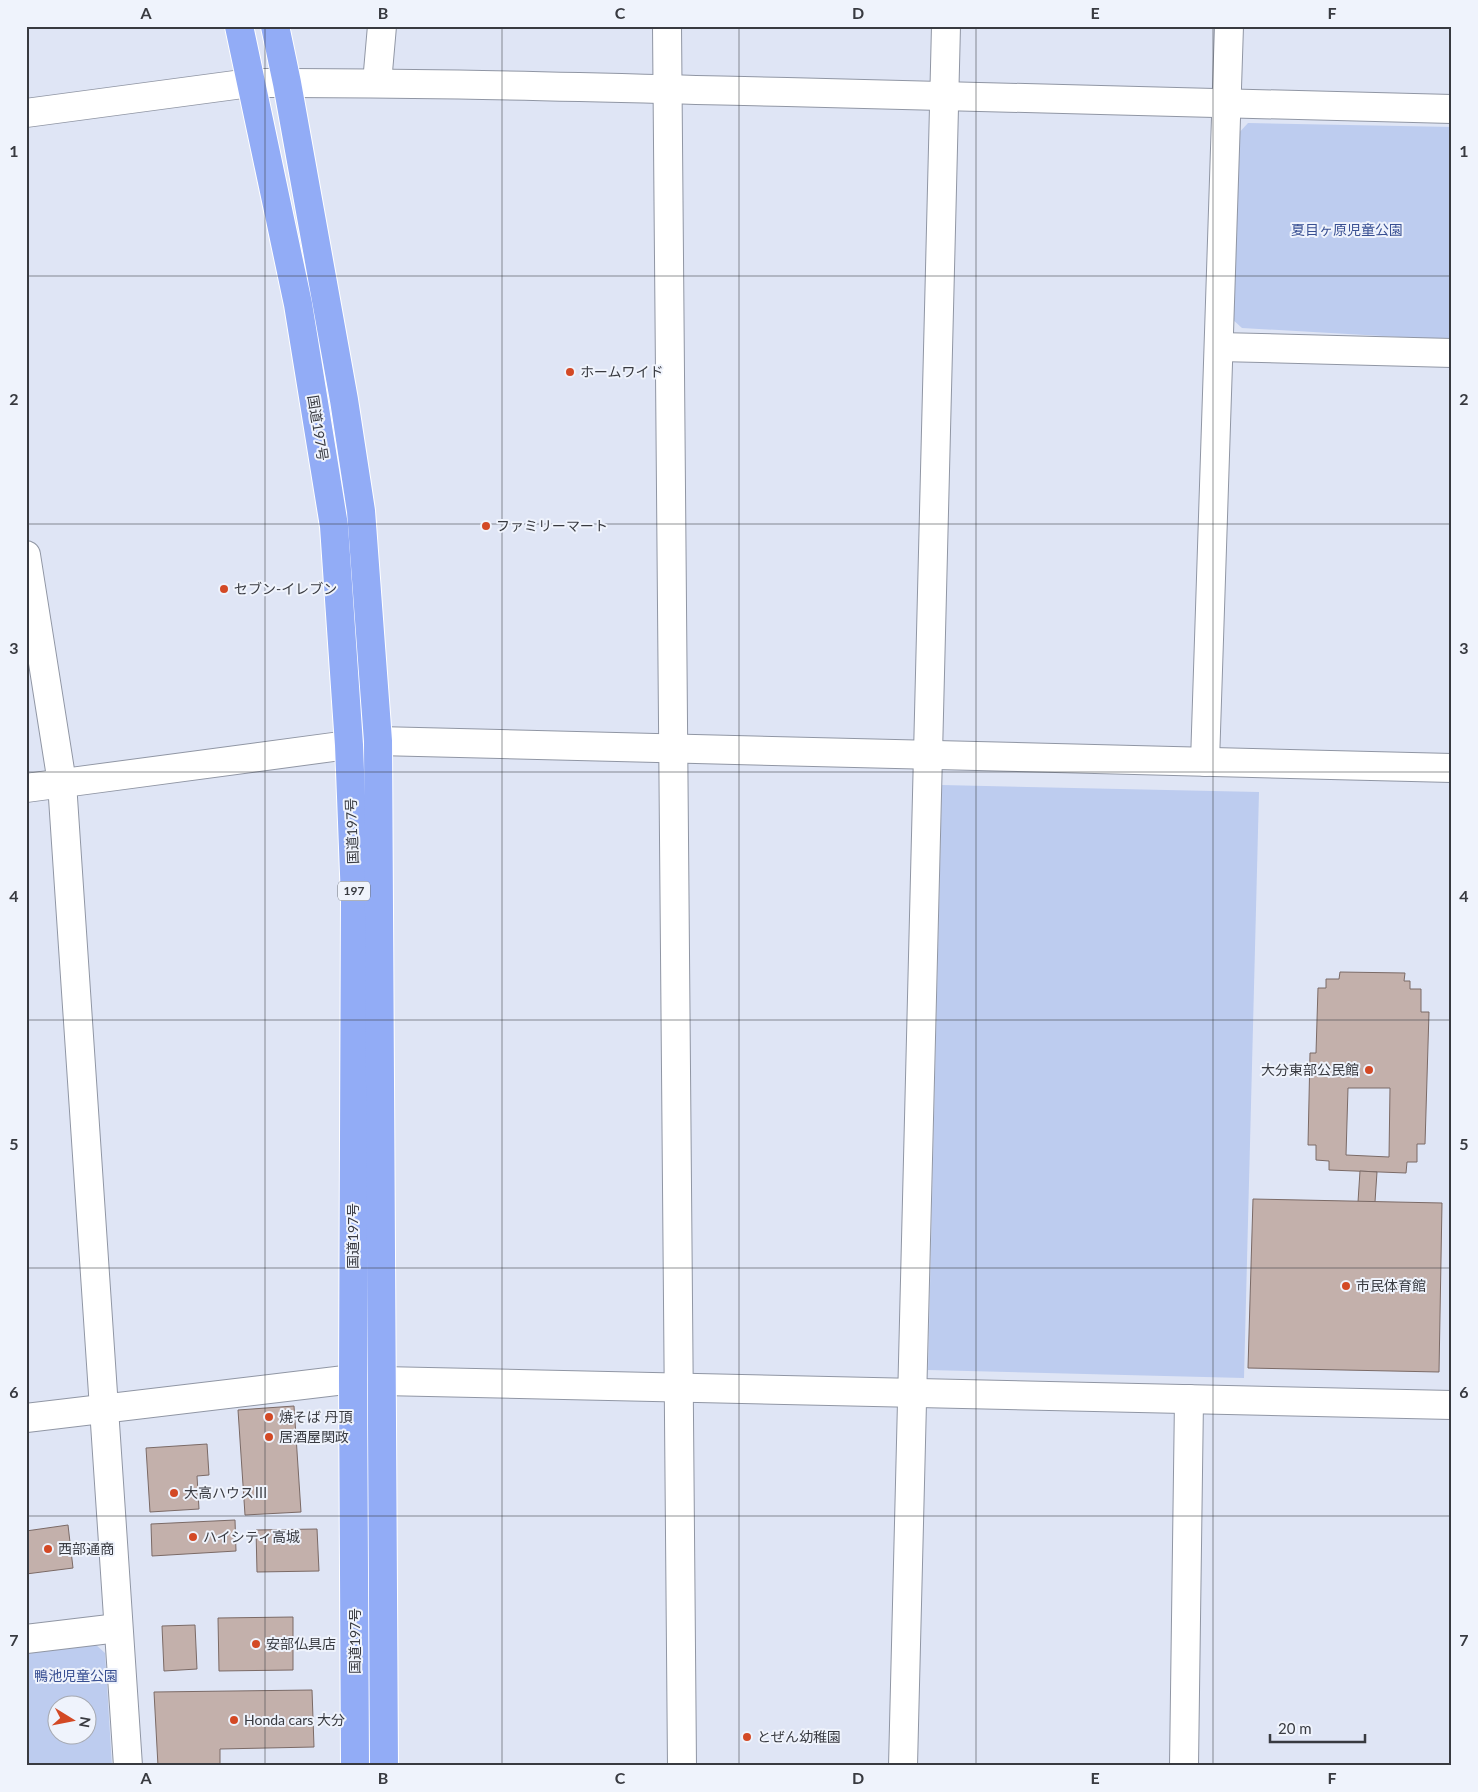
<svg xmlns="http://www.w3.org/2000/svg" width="1478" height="1792" font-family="Lato,'Noto Sans JP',sans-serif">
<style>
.green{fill:#bdccef;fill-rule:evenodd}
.building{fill:#c3b0ab;stroke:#7b6a66;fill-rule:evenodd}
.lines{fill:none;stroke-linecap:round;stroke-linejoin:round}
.minor-casing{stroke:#9096a4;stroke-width:30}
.tertiary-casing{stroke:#9096a4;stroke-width:30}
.trunk-casing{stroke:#fff;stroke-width:30}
.minor{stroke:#fff;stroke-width:28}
.tertiary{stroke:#fff;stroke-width:28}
.trunk{stroke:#92acf6;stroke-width:28}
.grid{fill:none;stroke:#383a40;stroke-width:1;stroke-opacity:0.55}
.poi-dot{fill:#d34925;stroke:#eff3fc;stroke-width:2}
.labels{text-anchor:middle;stroke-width:4;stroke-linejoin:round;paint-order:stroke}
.shield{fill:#eff3fc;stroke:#6f7278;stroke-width:1}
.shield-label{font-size:12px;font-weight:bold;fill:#383a40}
.park-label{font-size:14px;fill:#384f92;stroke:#eff3fc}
.poi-label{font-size:14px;fill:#383a40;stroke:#eff3fc;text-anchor:start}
.street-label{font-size:14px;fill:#383a40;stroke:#eff3fc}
.neatline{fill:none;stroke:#383a40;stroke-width:2}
.grid-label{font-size:16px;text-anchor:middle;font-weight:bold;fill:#383a40}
</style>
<rect width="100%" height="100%" fill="#dfe5f5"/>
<!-- green -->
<g class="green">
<path d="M1248 123 1452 127V340L1242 328 1232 319 1237 135Z"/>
<path d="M942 785 1259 792 1244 1378 928 1370Z"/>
<path d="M95 1644 105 1653 112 1766H26V1654ZM58 1704H88V1734H58Z"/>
</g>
<!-- building -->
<g class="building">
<path d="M1340 972 1405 973 1404 981H1410V989H1421V1012H1429L1425 1144H1417V1162H1407L1406 1173 1329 1170V1161L1316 1160V1145H1308L1310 1053H1316L1318 988H1326V979H1339ZM1348 1088H1390L1389 1157 1346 1155Z"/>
<path d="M1360 1171 1377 1172 1375 1202H1358Z"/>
<path d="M1253 1199 1442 1203 1439 1372 1248 1368Z"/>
<path d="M294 1406 301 1512 245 1515 238 1410Z"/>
<path d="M207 1444 209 1475 197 1476 199 1509 150 1512 146 1448Z"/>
<path d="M235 1520 236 1551 152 1556 151 1524Z"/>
<path d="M68 1525 73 1568 26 1574V1531Z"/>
<path d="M317 1529 319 1571 257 1572 256 1530Z"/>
<path d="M293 1617V1670L219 1671 218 1618Z"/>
<path d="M195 1625 197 1669 164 1671 162 1626Z"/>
<path d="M312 1690 314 1747 220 1749V1766H158L154 1692Z"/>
</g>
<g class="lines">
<!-- minor casing -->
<g class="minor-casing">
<g id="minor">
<path d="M1219 347 1452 353"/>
<path d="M1205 762 1229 26"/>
<path d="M26 1639 118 1628"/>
<path d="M903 1766 946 26"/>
<path d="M1184 1766 1189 1399"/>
</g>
</g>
<!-- tertiary casing -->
<g class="tertiary-casing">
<g id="tertiary">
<path d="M667 26 682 1766"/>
<path d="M377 83 382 26"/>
<path d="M26 113 250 83C429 82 608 88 787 92 1009 98 1230 103 1452 109"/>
<path d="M26 555 62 783 128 1766"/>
<path d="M26 788 378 741 1452 768"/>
<path d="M26 1418 353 1379 382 1381 1452 1405"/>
</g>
</g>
<!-- trunk casing -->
<g class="trunk-casing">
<g id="trunk">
<path d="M239 26 298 304 334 526 349 745 355 899 353 1379 355 1766"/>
<path d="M275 26 287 83 344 400 361 511 378 741 384 1766"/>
</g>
</g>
<!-- minor -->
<use href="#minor" class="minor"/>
<!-- tertiary -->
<use href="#tertiary" class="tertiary"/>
<!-- trunk -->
<use href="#trunk" class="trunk"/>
</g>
<!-- grid -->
<path class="grid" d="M265 26V1766M502 26V1766M739 26V1766M976 26V1766M1213 26V1766M26 276H1452M26 524H1452M26 772H1452M26 1020H1452M26 1268H1452M26 1516H1452"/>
<!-- markers -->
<g class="poi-dot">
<circle cx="570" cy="372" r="5"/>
<circle cx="486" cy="526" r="5"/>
<circle cx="224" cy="589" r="5"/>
<circle cx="1369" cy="1070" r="5"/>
<circle cx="1346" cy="1286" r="5"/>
<circle cx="269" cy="1417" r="5"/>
<circle cx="269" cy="1437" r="5"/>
<circle cx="174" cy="1493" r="5"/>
<circle cx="193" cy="1537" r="5"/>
<circle cx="48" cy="1549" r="5"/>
<circle cx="256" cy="1644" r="5"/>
<circle cx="234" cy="1720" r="5"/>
<circle cx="747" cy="1737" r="5"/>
</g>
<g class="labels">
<!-- shield labels -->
<rect class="shield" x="338" y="881.5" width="32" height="19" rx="4"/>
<g class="shield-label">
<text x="354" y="895">197</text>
</g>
<!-- park labels -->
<g class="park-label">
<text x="1347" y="235">夏目ヶ原児童公園</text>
<text x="76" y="1681">鴨池児童公園</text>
</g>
<!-- poi labels -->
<g class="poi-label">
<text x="580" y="377">ホームワイド</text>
<text x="496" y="531">ファミリーマート</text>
<text x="234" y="594">セブン-イレブン</text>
<text x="1359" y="1075" text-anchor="end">大分東部公民館</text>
<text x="1356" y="1291">市民体育館</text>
<text x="279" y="1422">焼そば 丹頂</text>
<text x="279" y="1442">居酒屋関政</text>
<text x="184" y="1498">大高ハウスⅢ</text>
<text x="203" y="1542">ハイシティ高城</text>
<text x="58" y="1554">西部通商</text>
<text x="266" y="1649">安部仏具店</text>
<text x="244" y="1725">Honda cars 大分</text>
<text x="757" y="1742">とぜん幼稚園</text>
</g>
<!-- street labels -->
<g class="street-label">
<text transform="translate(318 428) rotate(81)" y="5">国道197号</text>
<text transform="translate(352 831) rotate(-92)" y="5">国道197号</text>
<text transform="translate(353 1236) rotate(-90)" y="5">国道197号</text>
<text transform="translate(355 1641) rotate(-90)" y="5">国道197号</text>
</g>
</g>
<!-- border -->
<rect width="1478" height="1792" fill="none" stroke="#eff3fc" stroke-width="55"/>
<!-- north arrow -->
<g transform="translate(72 1720) rotate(100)"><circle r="24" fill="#eff3fc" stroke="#a6a9b1"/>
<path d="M0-4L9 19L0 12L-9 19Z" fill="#d34925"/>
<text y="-8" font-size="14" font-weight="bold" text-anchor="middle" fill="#383a40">N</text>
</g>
<!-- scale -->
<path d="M1270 1734v8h95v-8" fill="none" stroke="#383a40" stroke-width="2.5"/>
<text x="1278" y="1734" font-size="15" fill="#383a40" stroke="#eff3fc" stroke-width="4" paint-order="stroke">20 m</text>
<rect x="28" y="28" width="1422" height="1736" class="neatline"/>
<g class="grid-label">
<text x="146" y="19">A</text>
<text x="383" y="19">B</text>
<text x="620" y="19">C</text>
<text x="858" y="19">D</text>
<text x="1095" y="19">E</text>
<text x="1332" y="19">F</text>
<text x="14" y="157">1</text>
<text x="1464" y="157">1</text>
<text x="14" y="405">2</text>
<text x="1464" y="405">2</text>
<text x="14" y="654">3</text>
<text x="1464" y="654">3</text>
<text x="14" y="902">4</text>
<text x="1464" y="902">4</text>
<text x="14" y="1150">5</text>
<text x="1464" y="1150">5</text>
<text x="14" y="1398">6</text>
<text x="1464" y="1398">6</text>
<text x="14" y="1646">7</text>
<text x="1464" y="1646">7</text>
<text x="146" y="1784">A</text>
<text x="383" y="1784">B</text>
<text x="620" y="1784">C</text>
<text x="858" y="1784">D</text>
<text x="1095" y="1784">E</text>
<text x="1332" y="1784">F</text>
</g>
</svg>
